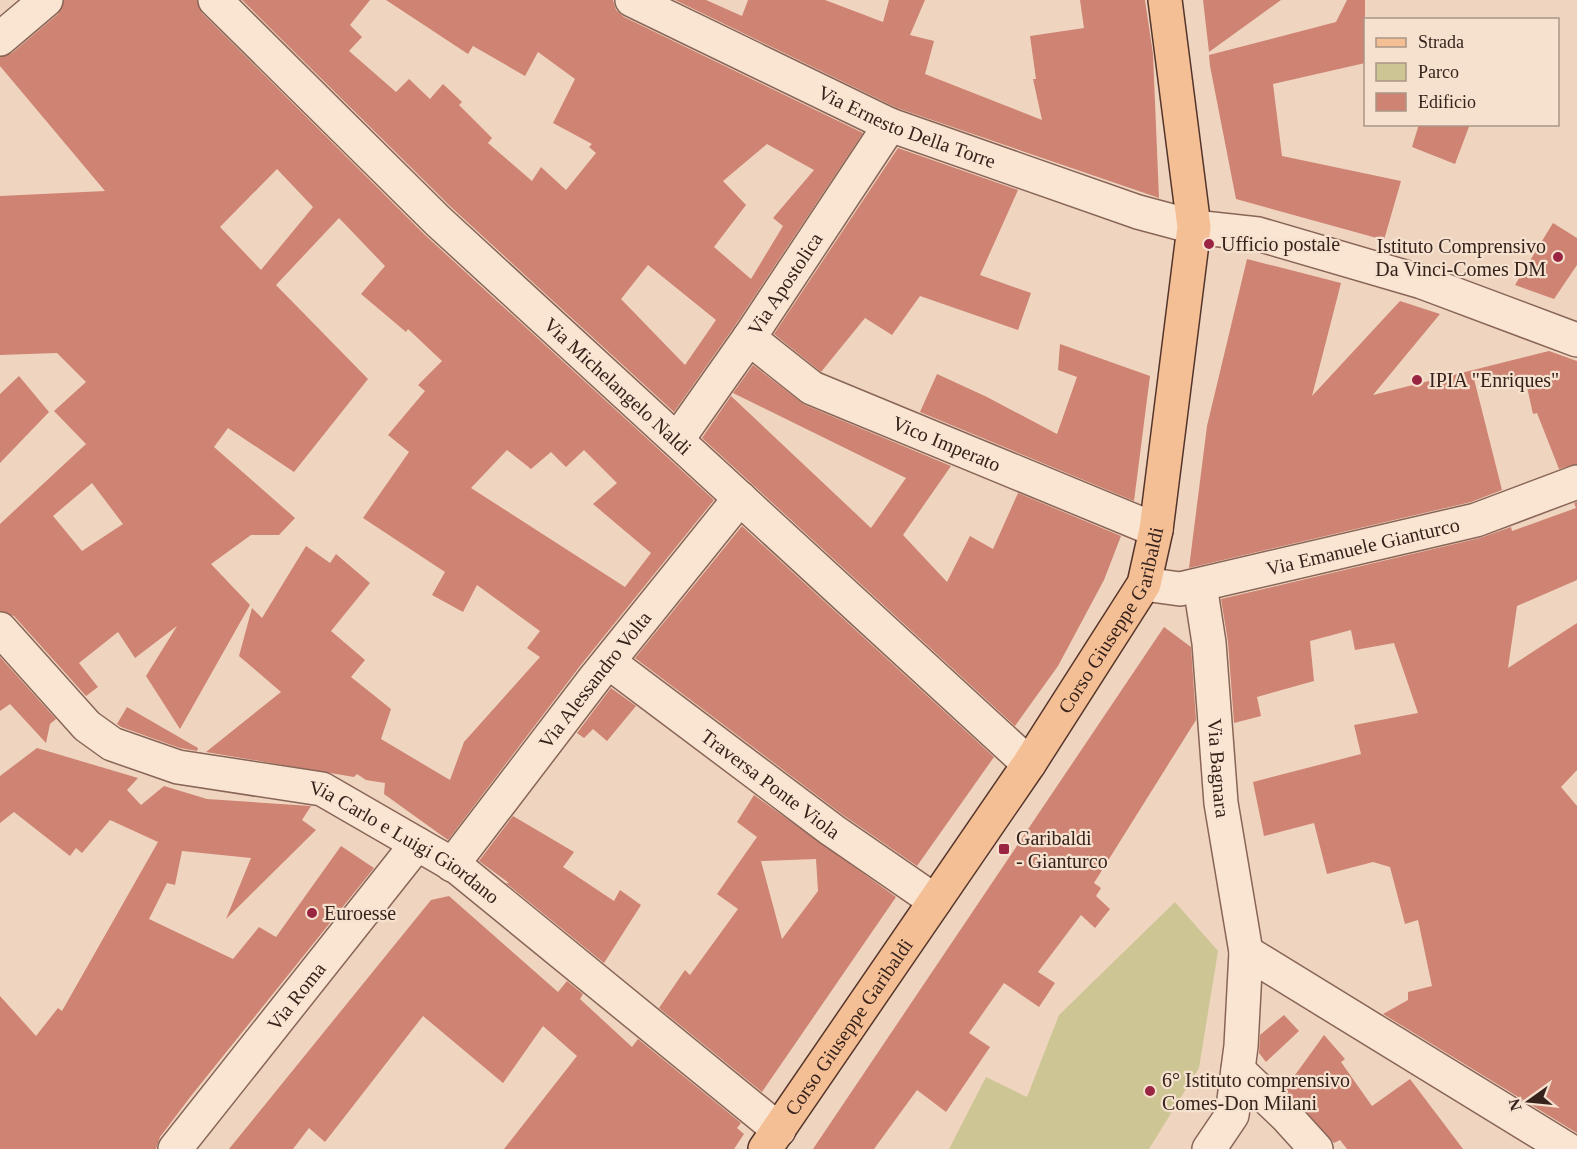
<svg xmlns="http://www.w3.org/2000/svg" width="1577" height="1149" font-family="'Times New Roman',serif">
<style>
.green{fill:#cdc593}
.building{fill:#ce8373;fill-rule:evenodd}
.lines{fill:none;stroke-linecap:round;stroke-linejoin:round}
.minor-casing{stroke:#886557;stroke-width:36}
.major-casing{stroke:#55352b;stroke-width:36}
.minor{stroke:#fae4d2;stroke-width:33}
.major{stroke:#f4bf95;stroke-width:33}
.poi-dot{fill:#992543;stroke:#f6e1cf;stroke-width:2}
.labels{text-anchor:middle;stroke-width:4.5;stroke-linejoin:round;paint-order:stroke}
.street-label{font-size:20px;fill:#37221c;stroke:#f6e1cf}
.poi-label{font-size:20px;fill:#37221c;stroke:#f6e1cf;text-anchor:start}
</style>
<rect width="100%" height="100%" fill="#efd5bf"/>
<!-- green -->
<path class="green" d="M1175 902 1218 951 1199 1068 1149 1149H949L986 1077 1027 1097 1059 1015Z"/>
<!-- building -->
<g class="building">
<path d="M64 0H197L202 13 425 235 714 500 580 666 448 840 384 794 385 783 366 780 357 774 354 777 206 752 281 692 239 656 252 608 262 618 306 546 330 563 336 554 370 583 331 631 365 660 351 677 391 709 381 739 450 780 464 742 540 657 527 648 540 631 477 585 463 612 432 595 445 572 363 518 409 452 388 435 425 391 418 385 442 361 408 329 406 332 361 294 385 266 339 218 276 285 368 379 294 472 228 428 214 447 295 518 279 535H251L211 564 250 605 180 729 146 676 177 626 135 658 118 632 79 663 98 687 86 696 14 616 0 611V524L86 444 54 411 86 382 57 353 0 355V196L105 191 0 66V57L12 53 58 14ZM277 169 313 207 261 270 220 227ZM507 450 531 469 551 452 566 467 584 450 617 483 593 504 651 553 625 587 471 488ZM92 483 123 524 82 551 53 516Z"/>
<path d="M242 0H370L350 25 362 37 349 51 396 92 409 79 430 99 443 84 462 102 459 105 492 138 488 143 532 181 541 167 566 190 596 153 589 147 592 144 553 123 575 79 538 52 525 76 473 46 468 54 386 0H613L616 10 624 17 863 133 734 327 674 412 451 207ZM767 144 814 170 773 218 783 226 751 279 714 247 746 205 723 181ZM648 265 716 320 685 365 621 299Z"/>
<path d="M675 0H706L742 16 748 0H825L883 22 889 0H925L910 35 934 41 925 74 1042 120 1033 79H1036L1030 36 1084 28 1080 0H1145L1153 54 1159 198 897 108Z"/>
<path d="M1203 0H1281L1209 52Z"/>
<path d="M1347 0H1365V63L1273 84 1282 156 1401 181 1384 240 1236 199 1210 66 1209 55 1336 22Z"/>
<path d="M1419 124H1470L1455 164 1412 147Z"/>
<path d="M898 148 1018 190 980 275 1031 293 1018 330 920 296 892 335 865 318 821 372 774 334Z"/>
<path d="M1553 223 1577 238V265L1554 299 1515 285Z"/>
<path d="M1247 259 1341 283 1312 396 1400 301 1440 314 1373 395 1549 351 1577 361V464L1559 469 1537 413 1533 414 1527 387 1472 371 1502 490 1471 502 1189 568 1207 426Z"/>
<path d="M1060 344 1150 376 1134 501 920 412 937 374 987 397 1057 434 1077 377 1058 370Z"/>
<path d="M753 365 805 405 951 466 903 535 947 582 970 536 993 549 1018 493 1121 536 1104 580 1058 666 1015 726 702 438 731 396 871 528 906 478 733 393Z"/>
<path d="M19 376 49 412 0 463V394Z"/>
<path d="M1577 502V580L1517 606 1508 668 1577 623V770L1561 787 1577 806V1133L1383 1014 1408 1000V992L1432 986 1418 920 1405 924 1390 867 1373 862 1327 874 1314 823 1264 836 1253 782 1361 754 1354 725 1418 713 1394 643 1355 650 1351 630 1310 641 1314 681 1257 697 1261 716 1234 723 1228 642 1221 599 1480 538 1511 527 1512 531 1576 508 1574 503Z"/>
<path d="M742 526 994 757 917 866 843 815 635 658Z"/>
<path d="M1164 627 1191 647 1196 720 1094 883 1101 888 1096 896 1110 909 1095 928 1081 915 1038 972 1055 983 1039 1007 1004 983 969 1033 990 1047 946 1112 917 1090 874 1149H813Z"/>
<path d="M0 657 56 719 50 724 46 743 10 704 0 711Z"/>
<path d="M611 688 636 706 607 741 593 729 584 738 577 733Z"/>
<path d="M127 707 198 748 197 751 180 748 121 727 117 724Z"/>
<path d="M37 748 138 778 127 790 141 805 164 786 207 799 311 806 302 820 316 830 226 919 251 858 182 851 175 885 167 883 149 919 233 959 259 927 276 937 341 846 374 868 191 1096 160 1137 156 1149H0V996L36 1036 58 1008 62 1011 158 842 110 820 82 853 76 848 70 856 14 812 0 823V776Z"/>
<path d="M754 795 896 897 762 1092 659 1008 685 970 690 975 738 909 717 894 757 837 737 822ZM816 859 818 891 782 939 761 861Z"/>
<path d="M513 816 574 852 563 867 614 901 620 890 641 905 604 963 506 883H509L479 861Z"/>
<path d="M449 896 558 992 567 981 583 994 580 999 632 1047 638 1039 741 1123 737 1128 744 1134 734 1149H504L577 1056 543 1026 503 1083 423 1016 325 1142 309 1128 293 1149H229L431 900Z"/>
<path d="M1284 1015 1299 1031 1266 1062 1259 1053 1260 1035Z"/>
<path d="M1324 1035 1345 1059 1341 1062 1372 1106 1410 1079 1463 1149H1347L1340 1140 1334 1143 1285 1089Z"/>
</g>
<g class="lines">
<!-- minor casing -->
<g class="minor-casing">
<g id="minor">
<path id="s1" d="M215 0 438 221 1029 764"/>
<path id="s2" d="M632 0 890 125 1138 212 1194 227 1258 234 1422 282 1577 340"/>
<path d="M0 39 46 0"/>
<path id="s3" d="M749 338 812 388 1156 530"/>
<path id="s4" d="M677 440 749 338 890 125"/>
<path id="s5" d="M1144 584 1180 589 1476 520 1577 482"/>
<path id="s6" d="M1200 585 1209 643 1221 803 1246 952 1241 1046 1232 1115 1209 1149"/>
<path id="s7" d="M0 629 87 726 112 744 178 767 322 789 457 867 779 1130"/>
<path id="s8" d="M610 663 832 830 935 901"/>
<path id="s9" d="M452 865 595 678 740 498"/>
<path d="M1246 952 1567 1149"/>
<path d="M1238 1070 1286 1116 1316 1149"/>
<path id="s10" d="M175 1149 417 844"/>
</g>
</g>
<!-- major casing -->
<g class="major-casing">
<g id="major">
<path id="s11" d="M765 1149 1029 764 1144 584 1156 530 1194 227 1165 0"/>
</g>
</g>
<!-- minor -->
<use href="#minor" class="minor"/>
<!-- major -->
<use href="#major" class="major"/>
</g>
<!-- markers -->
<g class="poi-dot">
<circle cx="1209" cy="244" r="6"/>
<circle cx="1558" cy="257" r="6"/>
<circle cx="1417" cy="380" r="6"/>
<rect x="998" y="843" width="12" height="12" rx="3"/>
<circle cx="312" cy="913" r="6"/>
<circle cx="1150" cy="1091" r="6"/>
</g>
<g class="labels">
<!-- street labels -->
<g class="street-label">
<text dy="7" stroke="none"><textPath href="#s2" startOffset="303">Via Ernesto Della Torre</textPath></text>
<text dy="7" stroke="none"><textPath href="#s4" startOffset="190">Via Apostolica</textPath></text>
<text dy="7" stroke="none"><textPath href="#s1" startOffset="558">Via Michelangelo Naldi</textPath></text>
<text dy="7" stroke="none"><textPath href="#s3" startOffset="226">Vico Imperato</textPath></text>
<text dy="7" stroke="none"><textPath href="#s5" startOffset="224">Via Emanuele Gianturco</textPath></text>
<text dy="7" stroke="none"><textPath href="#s11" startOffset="634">Corso Giuseppe Garibaldi</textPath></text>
<text dy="7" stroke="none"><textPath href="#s9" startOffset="234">Via Alessandro Volta</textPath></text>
<text dy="7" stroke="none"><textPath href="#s6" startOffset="184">Via Bagnara</textPath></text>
<text dy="7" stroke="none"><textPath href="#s8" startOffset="201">Traversa Ponte Viola</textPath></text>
<text dy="7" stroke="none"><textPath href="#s7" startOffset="474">Via Carlo e Luigi Giordano</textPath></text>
<text dy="7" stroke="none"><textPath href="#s10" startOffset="195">Via Roma</textPath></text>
<text dy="7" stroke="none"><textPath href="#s11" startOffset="148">Corso Giuseppe Garibaldi</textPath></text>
</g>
<!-- poi labels -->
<g class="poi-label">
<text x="1221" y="251">Ufficio postale</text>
<text x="1546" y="253" text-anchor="end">Istituto Comprensivo<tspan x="1546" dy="23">Da Vinci-Comes DM</tspan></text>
<text x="1429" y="387">IPIA "Enriques"</text>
<text x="1016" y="845">Garibaldi<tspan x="1016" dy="23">- Gianturco</tspan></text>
<text x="324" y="920">Euroesse</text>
<text x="1162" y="1087">6° Istituto comprensivo<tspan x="1162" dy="23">Comes-Don Milani</tspan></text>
</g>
</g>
<!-- legend -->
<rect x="1364" y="18" width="195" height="108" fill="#f6e1cf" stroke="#aa9587" stroke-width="1.5"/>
<rect x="1376" y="38" width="30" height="9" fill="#f4bf95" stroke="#aa9587" stroke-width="1.5"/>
<text x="1418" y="48" font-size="18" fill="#37221c">Strada</text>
<rect x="1376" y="63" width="30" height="18" fill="#cdc593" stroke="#aa9587" stroke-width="1.5"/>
<text x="1418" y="78" font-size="18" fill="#37221c">Parco</text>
<rect x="1376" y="93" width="30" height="18" fill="#ce8373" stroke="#aa9587" stroke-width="1.5"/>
<text x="1418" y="108" font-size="18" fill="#37221c">Edificio</text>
<!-- north arrow -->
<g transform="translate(1529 1101) rotate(255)" stroke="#f6e1cf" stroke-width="4.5" paint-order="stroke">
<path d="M0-4.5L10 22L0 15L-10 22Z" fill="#37221c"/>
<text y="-9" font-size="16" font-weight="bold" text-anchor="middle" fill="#37221c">N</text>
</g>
</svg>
